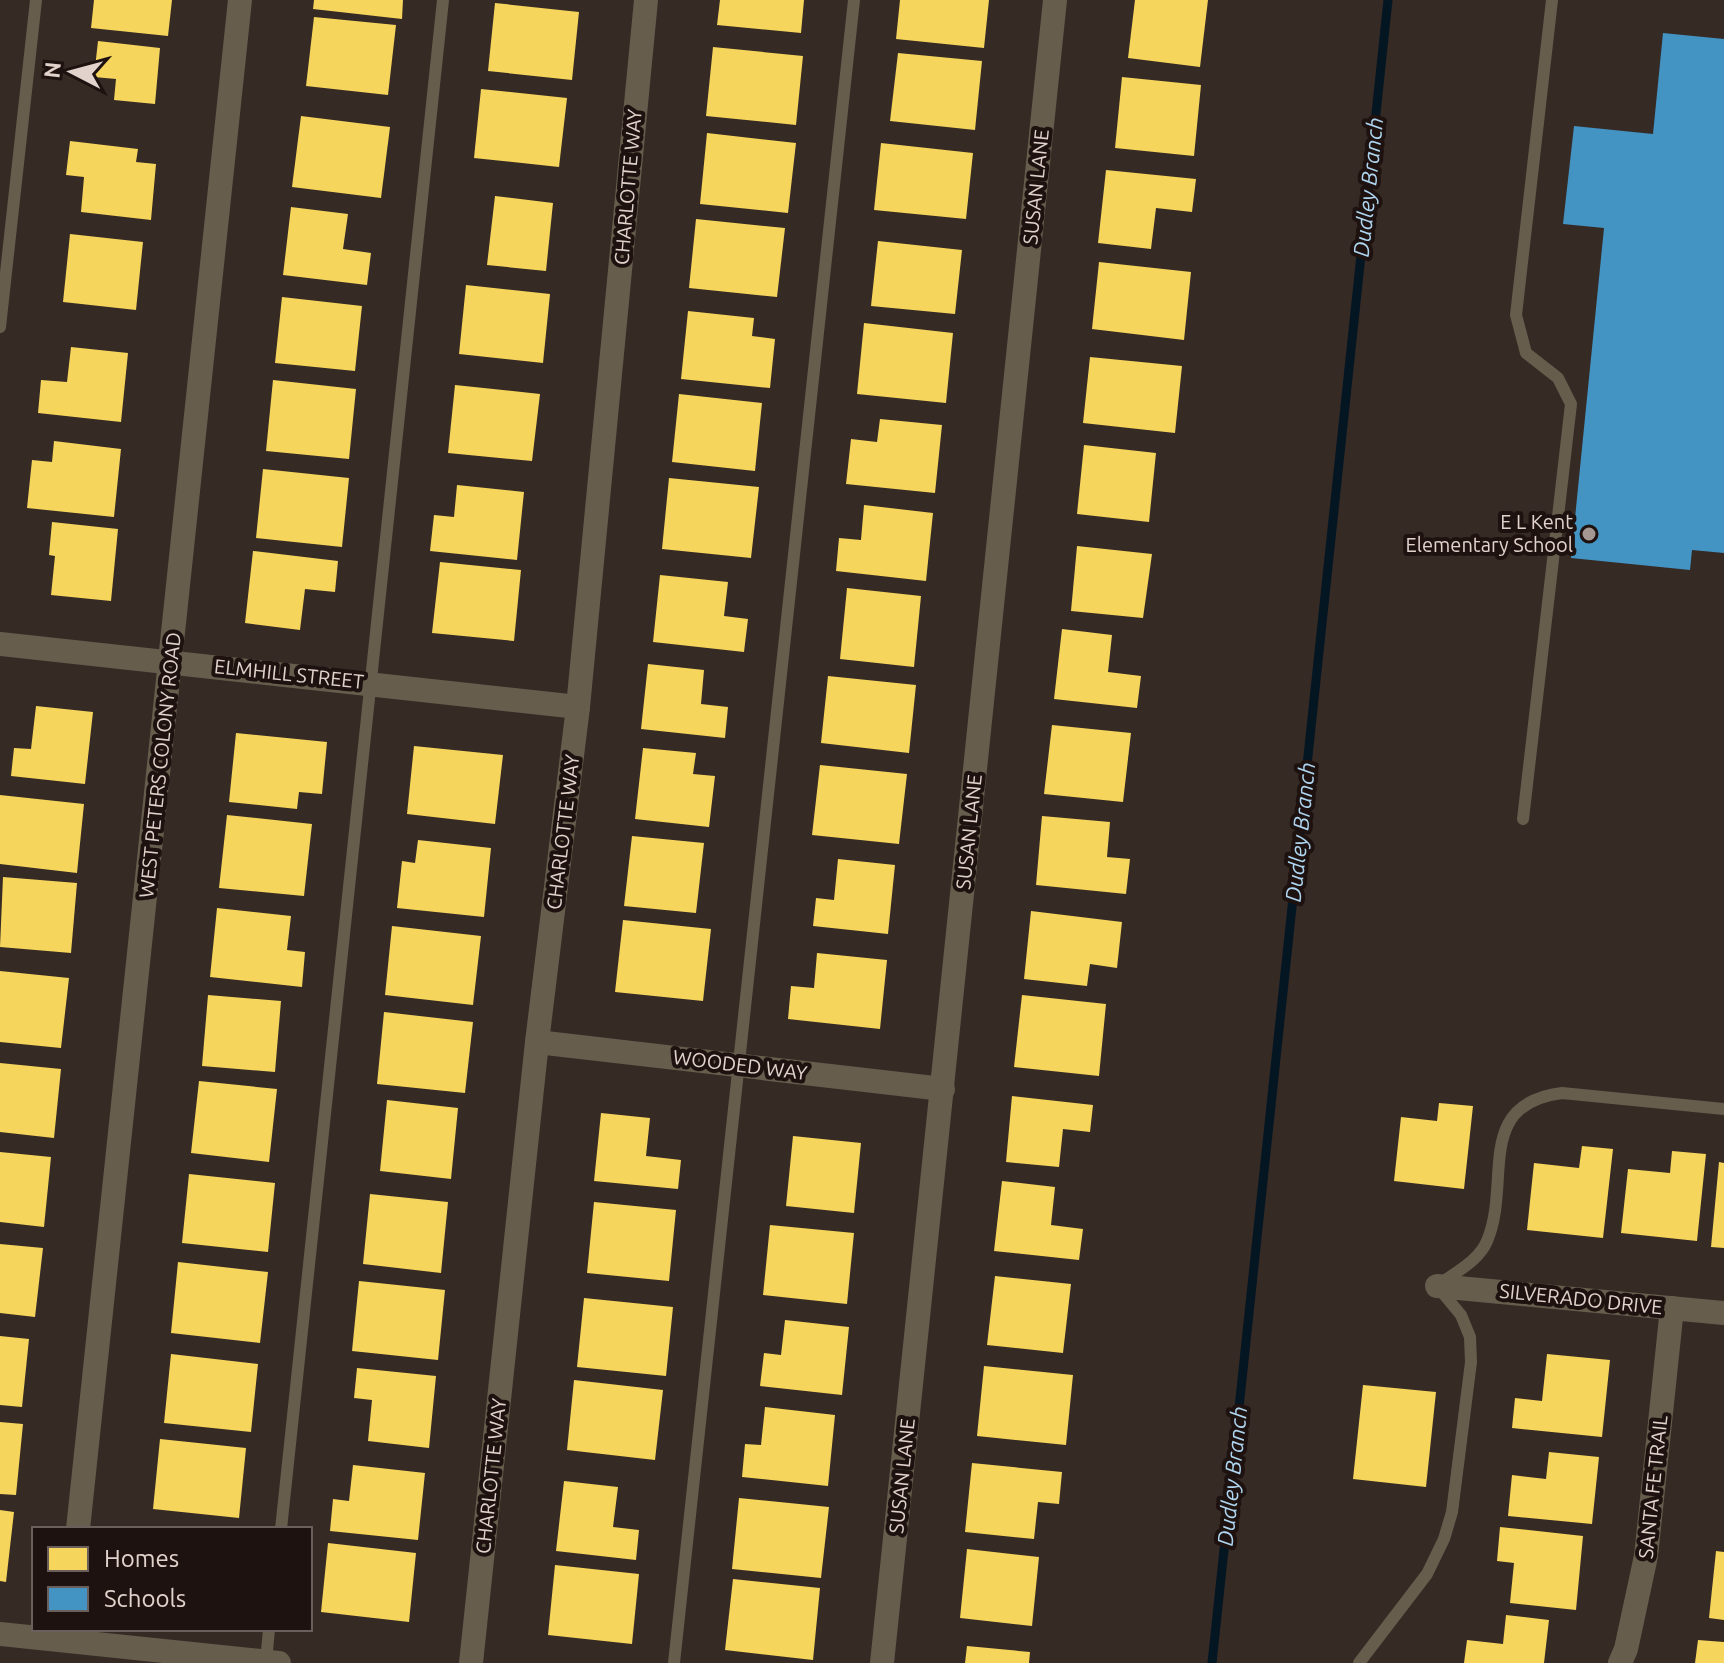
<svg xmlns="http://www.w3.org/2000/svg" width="1724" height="1663" font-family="Ubuntu,sans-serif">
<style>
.homes{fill:#f6d55c}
.schools{fill:#4393c3}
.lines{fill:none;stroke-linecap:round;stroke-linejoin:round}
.stream{stroke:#051623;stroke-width:9}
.service{stroke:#665d4d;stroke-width:12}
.minor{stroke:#665d4d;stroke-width:24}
.poi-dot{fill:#a59792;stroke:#1d120f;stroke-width:3}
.labels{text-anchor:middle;stroke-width:8;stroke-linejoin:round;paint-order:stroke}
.street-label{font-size:20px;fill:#e1d2cc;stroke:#1d120f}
.poi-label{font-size:20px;fill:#e1d2cc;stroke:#1d120f;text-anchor:end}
.water-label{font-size:22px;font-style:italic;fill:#afd5f0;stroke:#1d120f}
</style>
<rect width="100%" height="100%" fill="#362a25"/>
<!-- homes -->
<g class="homes">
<path d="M94 0H172L168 36 91 28Z"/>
<path d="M314 0H403L402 19 313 9Z"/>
<path d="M720 0H804L801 33 717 25Z"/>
<path d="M900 0H989L984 48 896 39Z"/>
<path d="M1135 0H1208L1200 67 1128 58Z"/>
<path d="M495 3 579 12 572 80 488 71Z"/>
<path d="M314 17 396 25 388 95 306 86Z"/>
<path d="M98 41 160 48 155 104 114 100 116 79 94 77Z"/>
<path d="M713 47 803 56 796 125 706 116Z"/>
<path d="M898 53 982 61 975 130 890 121Z"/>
<path d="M1122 77 1201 85 1194 156 1115 148Z"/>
<path d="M481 89 567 98 559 167 474 158Z"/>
<path d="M301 116 390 127 381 198 292 187Z"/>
<path d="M707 133 796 143 788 213 700 204Z"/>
<path d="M70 141 138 149 136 162 156 164 151 220 81 212 84 177 66 175Z"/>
<path d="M881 143 973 153 966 219 874 210Z"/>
<path d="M1106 170 1196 179 1192 212 1156 208 1151 249 1098 243Z"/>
<path d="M495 196 553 203 546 271 487 265Z"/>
<path d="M291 207 348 214 343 249 371 253 367 285 283 275Z"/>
<path d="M696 219 785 228 777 297 689 288Z"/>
<path d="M70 234 143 242 136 310 63 302Z"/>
<path d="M878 241 962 250 955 314 871 306Z"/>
<path d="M1099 262 1191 272 1184 340 1092 329Z"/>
<path d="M466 285 550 294 543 363 459 354Z"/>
<path d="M282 297 362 306 355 371 275 363Z"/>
<path d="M688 311 754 318 752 336 775 339 770 388 681 379Z"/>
<path d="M864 323 953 333 946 403 857 394Z"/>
<path d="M71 347 128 353 121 422 38 413 41 380 67 382Z"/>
<path d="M1090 357 1182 366 1175 433 1083 423Z"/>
<path d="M273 380 356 389 349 459 266 451Z"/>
<path d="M455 385 540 394 532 461 448 453Z"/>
<path d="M679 394 762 403 755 471 672 462Z"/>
<path d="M880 419 942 425 935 493 846 484 851 439 877 442Z"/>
<path d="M54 441 121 449 114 517 27 508 32 460 52 462Z"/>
<path d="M1084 445 1156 453 1149 522 1077 514Z"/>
<path d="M263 469 349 478 342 547 256 538Z"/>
<path d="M669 478 759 487 751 558 662 549Z"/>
<path d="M457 485 524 492 517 560 430 551 434 515 454 517Z"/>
<path d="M864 505 933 513 926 581 836 571 839 538 861 540Z"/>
<path d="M52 522 118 529 111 601 51 595 55 556 49 555Z"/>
<path d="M1077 546 1152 554 1143 618 1071 611Z"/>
<path d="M253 551 338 561 335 592 305 589 300 630 245 623Z"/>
<path d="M440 562 521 570 514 641 432 633Z"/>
<path d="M660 575 728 582 724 616 748 619 744 652 653 642Z"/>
<path d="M847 588 921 596 914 667 840 659Z"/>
<path d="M1062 629 1112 635 1108 672 1141 676 1137 708 1054 699Z"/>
<path d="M648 664 704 670 701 704 728 707 725 738 641 729Z"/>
<path d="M828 676 916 685 909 753 821 743Z"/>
<path d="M36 706 93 712 85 784 11 776 14 748 31 749Z"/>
<path d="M1052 725 1131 733 1123 802 1044 794Z"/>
<path d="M236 733 327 742 322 794 299 792 297 809 229 802Z"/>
<path d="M414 746 503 755 495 824 407 814Z"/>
<path d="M643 748 696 753 693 774 715 776 709 827 635 819Z"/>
<path d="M820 765 907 774 899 844 812 835Z"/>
<path d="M0 795 84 804 77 873 0 864Z"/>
<path d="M227 815 312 824 304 896 219 888Z"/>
<path d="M1042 816 1110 822 1107 857 1130 859 1126 894 1036 885Z"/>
<path d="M632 836 704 843 696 913 624 906Z"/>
<path d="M418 840 491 848 484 917 397 908 402 861 415 863Z"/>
<path d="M838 859 895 865 888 934 813 926 816 898 834 900Z"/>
<path d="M3 877 77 883 71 953 0 947Z"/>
<path d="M217 908 291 916 287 950 305 952 302 987 210 977Z"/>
<path d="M1031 911 1122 922 1117 968 1090 964 1087 986 1024 979Z"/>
<path d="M623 920 711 929 703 1001 615 992Z"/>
<path d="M392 926 481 936 473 1005 385 995Z"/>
<path d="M817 953 887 960 880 1029 788 1019 791 986 814 988Z"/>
<path d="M0 971 69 978 61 1048 0 1042Z"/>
<path d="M208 995 281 1001 275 1072 202 1066Z"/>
<path d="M1022 995 1106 1004 1099 1076 1014 1067Z"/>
<path d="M384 1012 473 1022 465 1093 377 1084Z"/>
<path d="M0 1063 61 1069 54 1138 0 1132Z"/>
<path d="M199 1081 277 1089 269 1162 191 1153Z"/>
<path d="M1012 1096 1093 1105 1090 1132 1063 1129 1059 1167 1006 1162Z"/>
<path d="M387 1100 458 1108 451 1179 380 1171Z"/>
<path d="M1439 1103 1473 1106 1464 1189 1394 1181 1401 1117 1437 1121Z"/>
<path d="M601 1113 650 1118 646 1156 681 1160 678 1189 594 1181Z"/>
<path d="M793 1136 861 1143 854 1213 786 1206Z"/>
<path d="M1582 1146 1613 1149 1603 1238 1527 1230 1534 1163 1579 1168Z"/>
<path d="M1672 1151 1706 1154 1697 1241 1621 1233 1628 1169 1670 1173Z"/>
<path d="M0 1152 51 1157 44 1227 0 1222Z"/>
<path d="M1719 1162 1724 1163V1248L1711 1247Z"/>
<path d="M189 1174 275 1183 268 1252 182 1243Z"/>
<path d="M1002 1181 1055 1187 1051 1225 1083 1229 1079 1260 994 1251Z"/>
<path d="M370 1194 448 1202 441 1273 363 1264Z"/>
<path d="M594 1202 676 1210 669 1281 587 1273Z"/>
<path d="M770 1225 854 1233 847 1304 763 1295Z"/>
<path d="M0 1244 43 1248 35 1317 0 1313Z"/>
<path d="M178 1262 268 1272 260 1343 171 1333Z"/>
<path d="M995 1276 1071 1284 1063 1353 987 1345Z"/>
<path d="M359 1281 445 1290 438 1360 352 1351Z"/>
<path d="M584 1298 673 1307 666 1376 577 1367Z"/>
<path d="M785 1320 849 1327 842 1395 760 1386 764 1353 781 1355Z"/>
<path d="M0 1336 29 1339 22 1407 0 1405Z"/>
<path d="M171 1354 258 1364 251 1432 164 1423Z"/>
<path d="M1547 1354 1610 1360 1602 1437 1512 1428 1515 1398 1542 1401Z"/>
<path d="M984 1366 1073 1375 1066 1445 977 1436Z"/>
<path d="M357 1368 436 1376 429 1448 368 1441 372 1400 354 1398Z"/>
<path d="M574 1380 663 1390 655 1460 567 1450Z"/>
<path d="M1363 1385 1436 1392 1426 1487 1353 1479Z"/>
<path d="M765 1407 835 1415 828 1486 742 1477 745 1444 761 1445Z"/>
<path d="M0 1422 23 1424 16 1495 0 1494Z"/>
<path d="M160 1439 246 1448 239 1518 153 1509Z"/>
<path d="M1549 1452 1599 1457 1592 1524 1508 1516 1512 1475 1546 1479Z"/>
<path d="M972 1463 1062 1472 1059 1504 1038 1502 1034 1539 965 1532Z"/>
<path d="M353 1465 425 1473 418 1540 330 1531 333 1499 349 1501Z"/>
<path d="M564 1481 618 1487 613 1527 639 1530 636 1560 556 1551Z"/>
<path d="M739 1498 829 1507 821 1578 732 1569Z"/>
<path d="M0 1510 14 1512 6 1582 0 1581Z"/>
<path d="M1500 1527 1583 1536 1576 1610 1510 1603 1514 1563 1497 1561Z"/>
<path d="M328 1543 416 1553 409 1622 321 1612Z"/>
<path d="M967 1549 1039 1557 1032 1626 960 1618Z"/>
<path d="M1716 1551 1724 1552V1620L1709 1618Z"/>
<path d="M555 1565 639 1574 632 1644 548 1635Z"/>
<path d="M733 1579 820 1588 813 1660 725 1650Z"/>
<path d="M1506 1615 1549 1620 1544 1663H1464L1467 1640 1503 1644Z"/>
<path d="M1698 1640 1724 1642V1663H1695Z"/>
<path d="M967 1646 1030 1652 1029 1663H965Z"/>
</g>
<!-- schools -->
<path class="schools" d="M1663 33 1724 39V553L1692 550 1690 570 1571 558 1604 228 1563 224 1574 126 1653 134Z"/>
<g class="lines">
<!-- stream -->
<path class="stream" d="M1212 1663 1388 0"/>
<!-- service -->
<g class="service">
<path d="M0 327 36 0"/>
<path d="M1523 819 1571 404 1558 378 1526 353 1516 315 1552 0"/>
<path d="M281 1529 443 0"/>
<path d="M266 1662 269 1629"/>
<path d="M674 1663 854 0"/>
<path d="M1359 1663 1427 1574 1444 1539 1452 1512 1471 1362 1470 1337 1461 1315 1437 1286C1454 1273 1479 1261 1487 1241 1512 1183 1473 1104 1562 1093L1724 1109"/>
</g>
<!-- minor -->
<g class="minor">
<path d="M0 644 578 707"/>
<path d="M537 1042 943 1089"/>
<path d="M1437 1286 1724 1313"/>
<path d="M78 1529 240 0"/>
<path d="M0 1634 279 1663"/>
<path d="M471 1663 537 1042 578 707 646 0"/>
<path d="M882 1663 1055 0"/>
<path d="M1620 1663 1626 1649 1646 1556 1672 1308"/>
</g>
</g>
<!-- markers -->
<circle class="poi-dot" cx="1589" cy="534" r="8"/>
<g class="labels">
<!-- street labels -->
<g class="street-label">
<text transform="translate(628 187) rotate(-85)" y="7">CHARLOTTE WAY</text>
<text transform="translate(1036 187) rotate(-84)" y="7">SUSAN LANE</text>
<text transform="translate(289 674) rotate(6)" y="7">ELMHILL STREET</text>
<text transform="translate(160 765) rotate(-84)" y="7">WEST PETERS COLONY ROAD</text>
<text transform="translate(563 832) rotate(-83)" y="7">CHARLOTTE WAY</text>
<text transform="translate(969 832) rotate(-84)" y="7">SUSAN LANE</text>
<text transform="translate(740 1065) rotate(7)" y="7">WOODED WAY</text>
<text transform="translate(1581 1299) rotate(6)" y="7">SILVERADO DRIVE</text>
<text transform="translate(491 1476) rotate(-84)" y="7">CHARLOTTE WAY</text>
<text transform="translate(902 1476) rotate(-84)" y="7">SUSAN LANE</text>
<text transform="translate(1653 1487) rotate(-84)" y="7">SANTA FE TRAIL</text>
</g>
<!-- poi labels -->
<g class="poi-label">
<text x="1573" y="529">E L Kent<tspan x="1573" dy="23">Elementary School</tspan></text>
</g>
<!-- water labels -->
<g class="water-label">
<text transform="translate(1368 187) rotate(-84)" y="8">Dudley Branch</text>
<text transform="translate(1300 832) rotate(-84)" y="8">Dudley Branch</text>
<text transform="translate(1232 1476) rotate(-84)" y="8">Dudley Branch</text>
</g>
</g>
<!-- legend -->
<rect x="32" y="1527" width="280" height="104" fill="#1d120f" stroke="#6b5f5b" stroke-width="2"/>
<rect x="48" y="1547" width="40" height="24" fill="#f6d55c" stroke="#6b5f5b" stroke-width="2"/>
<text x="104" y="1567" font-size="24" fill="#e1d2cc">Homes</text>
<rect x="48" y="1587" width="40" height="24" fill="#4393c3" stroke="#6b5f5b" stroke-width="2"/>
<text x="104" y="1607" font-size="24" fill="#e1d2cc">Schools</text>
<!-- north arrow -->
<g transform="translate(72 72) rotate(276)" stroke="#1d120f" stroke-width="6" paint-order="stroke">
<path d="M0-6L14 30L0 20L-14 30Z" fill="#e1d2cc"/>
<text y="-12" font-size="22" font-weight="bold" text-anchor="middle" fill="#e1d2cc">N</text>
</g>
</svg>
